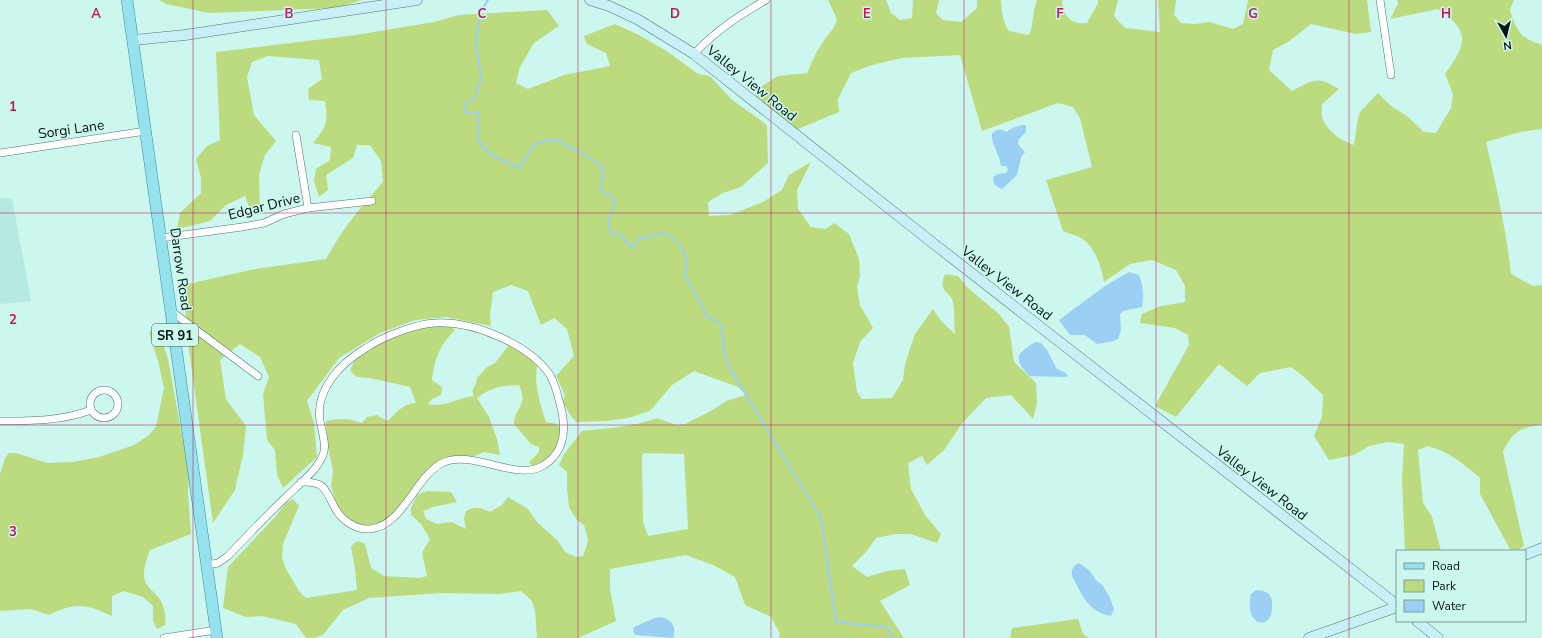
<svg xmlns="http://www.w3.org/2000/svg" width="1542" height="638" font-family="'Nunito Sans',sans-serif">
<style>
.built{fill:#b6e9df}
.green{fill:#bcdb7f;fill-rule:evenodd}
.water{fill:#9bcff4}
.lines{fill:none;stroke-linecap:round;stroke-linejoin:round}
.stream{stroke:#9bcff4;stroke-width:2}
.street-casing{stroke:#4e766f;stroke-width:8}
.secondary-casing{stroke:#4e766f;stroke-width:11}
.primary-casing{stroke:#368d9a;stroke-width:12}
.street{stroke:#fff;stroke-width:7}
.secondary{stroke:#caf0f7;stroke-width:10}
.primary{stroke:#96e1ee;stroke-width:11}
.grid{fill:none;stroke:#c2185b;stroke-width:1;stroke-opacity:0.55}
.labels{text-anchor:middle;stroke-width:3;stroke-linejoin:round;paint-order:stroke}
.shield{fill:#cbf7ef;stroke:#405954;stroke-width:1}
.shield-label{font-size:13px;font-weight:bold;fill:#051512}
.street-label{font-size:14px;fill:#051512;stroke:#cbf7ef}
.grid-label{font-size:13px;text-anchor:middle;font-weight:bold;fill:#c2185b;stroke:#cbf7ef;stroke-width:3;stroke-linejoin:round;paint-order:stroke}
</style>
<rect width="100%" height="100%" fill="#cbf7ef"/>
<!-- built -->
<path class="built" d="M0 198 12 199 31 301 0 304Z"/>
<!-- green -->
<g class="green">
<path d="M159 0H362L336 8 209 13 166 4Z"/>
<path d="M828 0H886L891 13 900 20 912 18 913 0H939L936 13 943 20 961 22 977 8V0H1001C1002 12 1002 21 1009 31L1029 35C1034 24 1032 12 1037 0H1062C1064 16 1070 25 1087 23L1098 3V0H1118L1114 16 1125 28 1160 32 1158 0H1176L1174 15 1181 23 1195 24 1210 22 1233 29 1243 24 1248 0H1367L1371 32 1356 34 1311 24 1288 42 1273 50 1269 70 1292 91C1313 80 1317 75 1339 89L1322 104C1322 109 1321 116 1323 120 1329 133 1342 141 1354 145L1358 118 1360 112 1378 93 1391 106 1407 116 1424 132 1436 133 1451 108 1453 94 1445 74C1467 44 1471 31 1438 9L1390 19 1398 4 1397 0H1514L1510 10C1518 33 1519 37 1542 45V129L1520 132 1486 142C1496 185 1506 229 1511 274L1533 286 1542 285V424C1520 429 1513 430 1503 452L1524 546 1517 551H1511L1480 494V478C1464 464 1449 452 1428 446L1418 450 1423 503 1432 517 1441 551H1405L1402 479 1404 444 1388 442 1369 446 1354 455 1329 460 1314 436 1322 417 1323 395 1304 377 1291 367 1260 373 1247 386 1219 364 1176 417 1155 406 1189 345 1188 335 1175 328 1140 323 1142 314 1161 306 1185 302V286L1176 270 1152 260 1130 264 1104 282C1101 267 1096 247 1081 238 1076 235 1069 234 1063 231L1046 180 1092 167 1080 118 1073 107 1058 103 982 131 960 55 902 58 872 65 851 73 838 99 839 112 798 129 755 96 757 89 778 76 807 73C812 62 816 52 823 42 829 32 834 31 837 19Z"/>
<path d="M547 10 559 26 534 43 520 67 516 83 528 89 564 75 610 66 606 53 587 44 584 36 615 24 639 35 668 52 698 74 710 76 731 99 767 125 768 163 741 187 723 193 708 202 709 216 730 215 763 202 782 190 789 175 811 162 797 190 798 209 811 227 826 229 834 223 849 234 859 259 860 276 857 287 860 305 873 328 860 342 853 363 857 392 862 399 892 398 903 380 905 364 915 334 933 309 941 321 955 334C954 324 955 312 953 302 950 290 937 293 945 274L958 276 967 287 999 314 1009 327 1014 362 1036 383 1037 403 1033 419 1011 395 986 398 963 422 944 450 927 465 922 456 908 463 911 489 925 515 941 534 937 543 911 534H896L876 538 866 552 852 566 867 577 887 571 905 569 910 585 880 601 904 638H779L780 634 771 617 745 605 735 577 713 565 686 555 610 569V589L616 621 578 638H537L535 610 532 601 521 591 499 594 442 593 369 598 343 610 323 635 314 638H306L296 624 262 616 246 617 223 608 228 567 275 517 285 504 293 499 299 506 283 544 282 558 286 569 299 591 306 598 357 590 355 569 351 546 358 541 365 544 371 568 384 576 419 578 427 576 422 553 430 539 421 524 411 515V508L417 495 427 491 451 492 457 502 433 507 423 511 426 519 437 524 452 522 466 529 464 519 466 511C476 506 480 507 490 512L502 505 508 497 528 509 537 522 558 541 565 552 576 557 583 556 588 541 584 525 577 520 569 507 567 490V472L559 465 564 454 582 431C608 428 632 427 657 418L676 425 685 424 711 411 726 401 746 395 738 387 694 371 672 385 650 411 628 418 606 421 576 422 571 416 563 402 565 395 556 376 574 356 567 329 554 318 541 325 528 291 511 285 493 292 490 315 491 326 446 317 415 320 380 333 339 358 307 401 314 423 317 457 283 488 277 475 275 450 267 440 263 394 269 377 260 357 240 344 220 360 226 399 246 426 243 455 235 490 213 523 189 350 183 285 255 269 326 259C342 229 360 208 383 182L381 161 370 145H357L353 158 326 175 328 190 319 197 314 181 316 169 330 160 331 147 313 143C327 126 328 123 325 101L309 100 308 89 322 79 319 60 268 56 252 62 247 77 254 115 276 141 265 155 259 175 260 214 252 215 245 196 226 205 210 221 177 229 180 213 201 193V178L196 159 207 146 220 140 216 52 356 35 434 22 459 15ZM643 453 684 454 688 529 648 536 643 522 642 457Z"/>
<path d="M157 325 168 359 183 440 190 461 188 494 191 534 150 550C147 558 144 566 144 575 144 587 155 591 161 601 165 609 166 617 165 625L157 629 153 621V606L143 597 124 591 112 596V616C86 604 75 602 49 615L31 609 0 611V474L5 458 9 453H16L47 463 73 462 99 457 134 445 149 435 156 427 164 388 158 361 149 333Z"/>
<path d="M450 326 455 330C439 346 435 358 432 380L442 387 441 395 432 399 428 404C445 408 457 398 474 396L472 391 476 384 477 378 487 367 495 363 509 345 532 360 537 366C534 386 540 403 546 422L557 424 561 429C561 433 561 438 560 442 558 450 541 464 533 466L529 462 539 452V447L531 444 514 424C515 405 529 406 519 385 500 386 492 387 477 398L489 417 497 439 500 455 484 452 472 457 459 456 446 458 434 464 398 508 385 522 371 526H360L351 522 343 514 335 500 331 486 333 471 327 443 326 421C340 418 349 418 362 423L367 417 377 415 387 421C399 412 401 404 416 403L410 387 370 378 357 377 350 371 355 359 372 346 389 339 427 327Z"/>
<path d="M1078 619 1083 634 1089 638H1010L1012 628Z"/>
</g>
<!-- water -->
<g class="water">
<path d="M1022 125H1026V132L1019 139 1018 144 1025 152 1021 158 1017 175 1002 189C996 186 993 185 993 177L998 174 1006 173 1008 170 1006 166H1001C1000 154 991 145 992 134 997 128 1001 129 1007 132L1010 129Z"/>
<path d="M1129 272 1139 275C1143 286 1144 295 1142 307L1123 311 1120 314 1121 330 1118 339 1114 341 1097 344 1085 335H1070L1059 320 1105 286Z"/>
<path d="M1035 342 1041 343 1047 350 1057 369 1066 373 1068 376 1066 377 1029 376C1013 358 1016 354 1035 342Z"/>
<path d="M1079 563 1090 571 1095 579 1103 586 1109 596 1114 609 1111 616C1087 611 1083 596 1072 576 1071 570 1073 566 1079 563Z"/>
<path d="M1256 590C1266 591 1272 593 1272 604 1274 632 1243 628 1251 594Z"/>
<path d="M661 617C672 620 677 627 673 638L635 635 633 631 634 627 655 618Z"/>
</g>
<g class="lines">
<!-- stream -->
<path class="stream" d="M488 0 481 11 476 43 481 78 475 98 464 105 465 112 478 113V141L493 156 520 168 534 144 554 139 586 155 603 167 601 190 616 200 608 223 612 235 619 233 632 248 640 238 665 233 677 241 687 258 685 276 702 305 706 316 721 324 724 350 728 365 821 518 836 622 887 627 893 638"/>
<!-- street casing -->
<g class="street-casing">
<g id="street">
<path d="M1380 0 1391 75"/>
<path d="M694 54C715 31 739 15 766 0"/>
<path d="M296 135 308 208"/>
<path d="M0 153 146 131"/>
<path d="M161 238 242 227 264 223 284 214 308 208 372 201"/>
<path d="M171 311 258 376"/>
<circle cx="104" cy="404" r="14"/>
<path d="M0 421C31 421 62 421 91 410"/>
<path d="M207 565 218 563 228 556C247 536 266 516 286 497 298 485 316 472 323 455 327 446 322 431 320 421 315 389 341 363 366 348 382 337 415 324 435 323 472 321 528 343 550 375 556 385 559 400 562 412 566 433 563 453 544 465 517 483 472 448 442 463 415 477 403 526 370 529 356 530 342 521 335 508 325 490 326 481 301 482"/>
<path d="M164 638 216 630"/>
</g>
</g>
<!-- secondary casing -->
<g class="secondary-casing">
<g id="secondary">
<path d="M590 0 609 6 637 19 694 54 929 240 1397 605"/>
<path d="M134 40 185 35 417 0"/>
<path d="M1525 555 1542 548"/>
<path d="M1417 621 1438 638"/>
<path d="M1309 638 1397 607"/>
</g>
</g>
<!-- primary casing -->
<g class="primary-casing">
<path id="primary" d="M127 0 217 638"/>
</g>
<!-- street -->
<use href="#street" class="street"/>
<!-- secondary -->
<use href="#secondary" class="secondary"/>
<!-- primary -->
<use href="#primary" class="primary"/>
</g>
<!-- grid -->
<path class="grid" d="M193 0V638M386 0V638M578 0V638M771 0V638M964 0V638M1156 0V638M1349 0V638M0 213H1542M0 425H1542"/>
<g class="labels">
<!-- shield labels -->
<rect class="shield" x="152" y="324" width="46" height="22" rx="3"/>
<g class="shield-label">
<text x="175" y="340">SR 91</text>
</g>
<!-- street labels -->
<g class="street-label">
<text transform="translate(752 83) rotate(39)" y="5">Valley View Road</text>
<text transform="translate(71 129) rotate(-8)" y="5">Sorgi Lane</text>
<text transform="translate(264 206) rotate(-14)" y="5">Edgar Drive</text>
<text transform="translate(181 269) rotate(82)" y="5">Darrow Road</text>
<text transform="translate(1007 283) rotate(38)" y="5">Valley View Road</text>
<text transform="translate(1262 483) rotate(38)" y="5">Valley View Road</text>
</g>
</g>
<g class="grid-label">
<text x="96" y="18">A</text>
<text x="289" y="18">B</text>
<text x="482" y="18">C</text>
<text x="675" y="18">D</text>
<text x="867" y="18">E</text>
<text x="1060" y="18">F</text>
<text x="1253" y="18">G</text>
<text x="1446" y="18">H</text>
<text x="13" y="111">1</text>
<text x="13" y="324">2</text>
<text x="13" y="536">3</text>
</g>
<!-- legend -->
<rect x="1396" y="550" width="130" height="72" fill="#cbf7ef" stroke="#7c9d97"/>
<rect x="1404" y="563" width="20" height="6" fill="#96e1ee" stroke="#7c9d97"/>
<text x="1432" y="570" font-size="12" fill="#051512">Road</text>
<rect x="1404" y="580" width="20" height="12" fill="#bcdb7f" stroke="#7c9d97"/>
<text x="1432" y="590" font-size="12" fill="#051512">Park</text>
<rect x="1404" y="600" width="20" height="12" fill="#9bcff4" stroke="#7c9d97"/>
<text x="1432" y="610" font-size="12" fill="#051512">Water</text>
<!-- north arrow -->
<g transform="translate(1506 36) rotate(172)" stroke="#cbf7ef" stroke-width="3" paint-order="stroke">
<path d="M0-3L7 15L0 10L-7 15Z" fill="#051512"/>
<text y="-6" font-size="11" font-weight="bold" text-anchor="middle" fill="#051512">N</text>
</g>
</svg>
